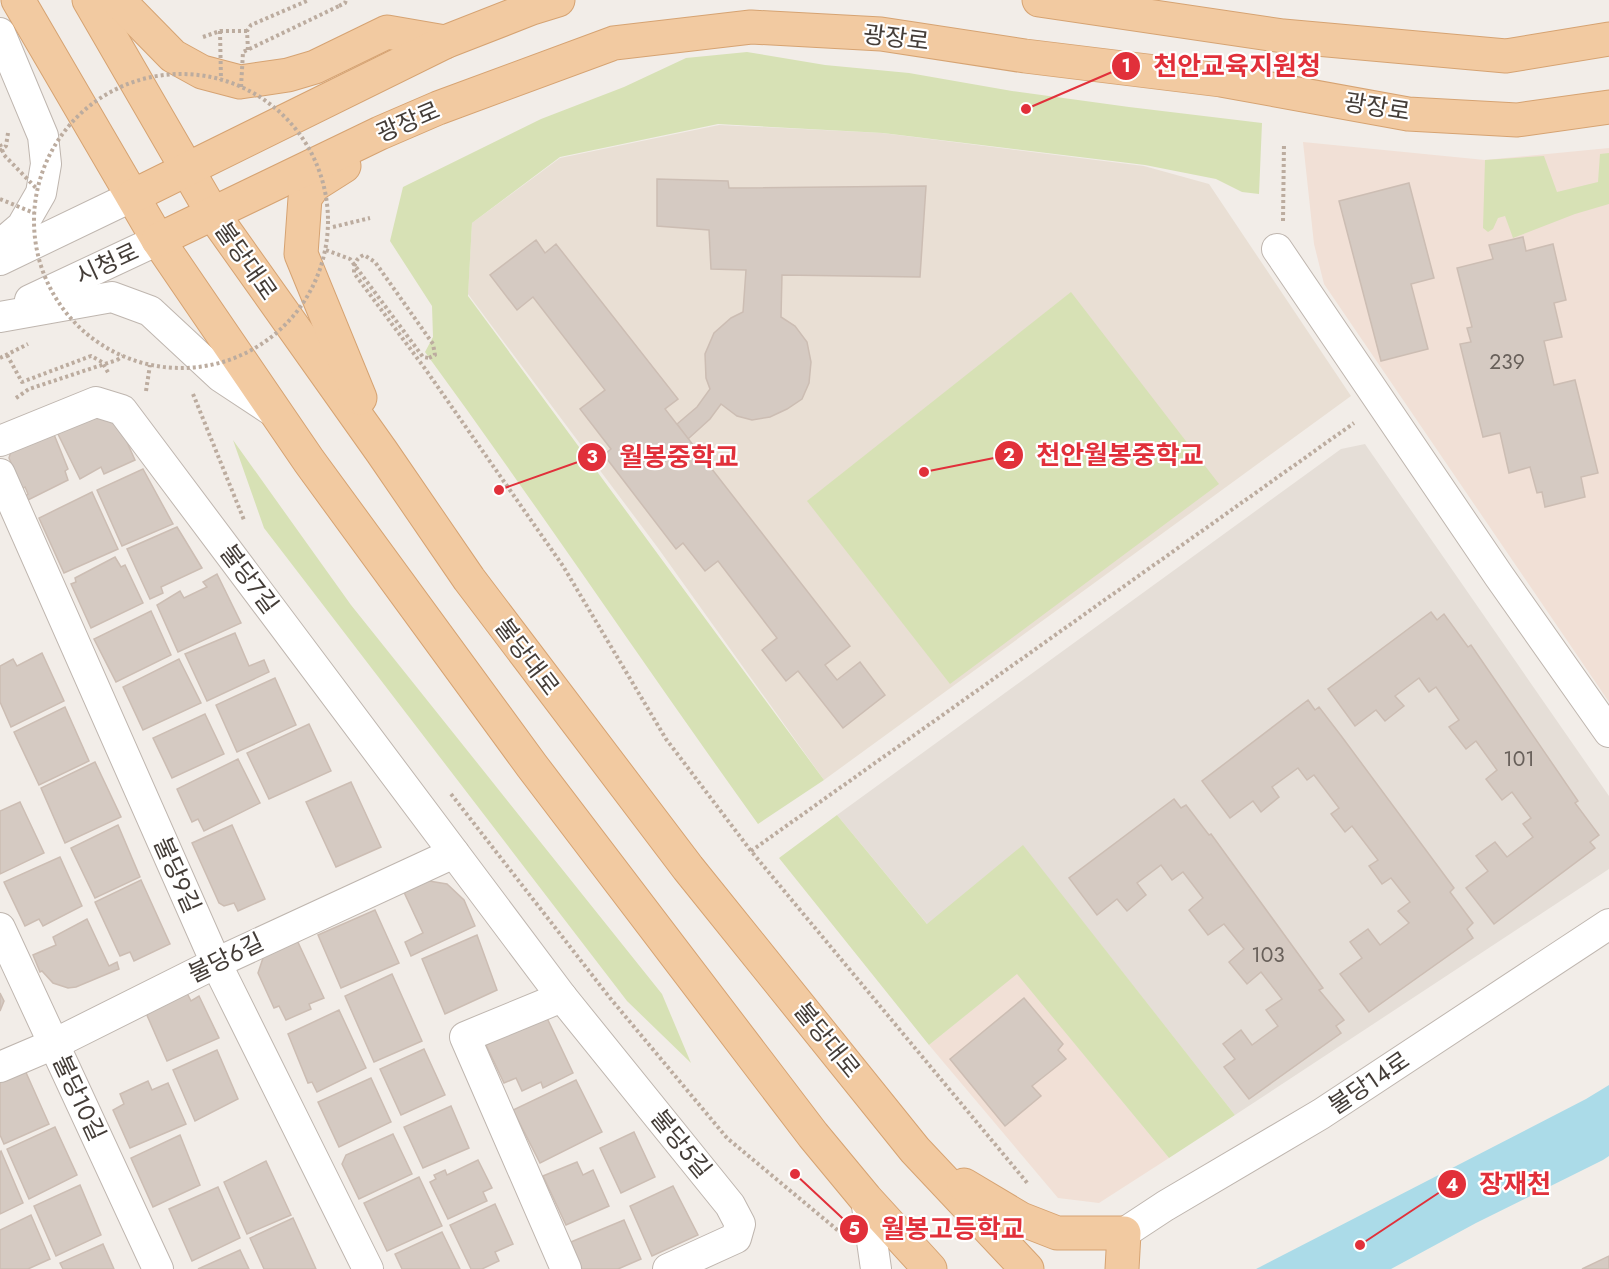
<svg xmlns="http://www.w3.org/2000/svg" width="1609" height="1269" font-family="Jost,'Noto Sans KR',sans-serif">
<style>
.residential{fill:#e5ded7}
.commercial{fill:#f1e0d6}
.education{fill:#e9dfd4}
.green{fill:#d7e1b5}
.water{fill:#abdbe8}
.building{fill:#d5cac2;stroke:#ccbdb3;stroke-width:1.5}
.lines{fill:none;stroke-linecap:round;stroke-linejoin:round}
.minor-casing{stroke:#bfb6af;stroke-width:32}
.major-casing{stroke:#d6a372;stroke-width:35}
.path{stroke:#bcac9f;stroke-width:4;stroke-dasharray:3 3;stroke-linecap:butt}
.minor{stroke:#fff;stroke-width:30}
.major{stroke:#f2caa1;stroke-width:33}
.path-bridge{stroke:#bcac9f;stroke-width:4;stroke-dasharray:3 3;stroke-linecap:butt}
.labels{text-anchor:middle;stroke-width:4.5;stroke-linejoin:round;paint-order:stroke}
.number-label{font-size:21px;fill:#68605a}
.street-label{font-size:24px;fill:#443d38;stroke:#fff}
.leader{fill:none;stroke:#e1303a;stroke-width:2}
.callout-dot{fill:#e1303a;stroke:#fff;stroke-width:2}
.mark-label{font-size:18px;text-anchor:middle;font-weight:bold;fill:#fff}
.callout-label{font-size:26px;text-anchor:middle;font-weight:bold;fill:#e1303a;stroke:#fff;stroke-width:4.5;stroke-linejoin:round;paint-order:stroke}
</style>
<rect width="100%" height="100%" fill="#f2ede8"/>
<!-- residential -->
<path class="residential" d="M1365 444 1609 796V869L1235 1115 1023 846 928 925 837 815 1341 449Z"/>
<!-- commercial -->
<g class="commercial">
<path d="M1303 142 1485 160 1609 148V702L1324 284 1314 244Z"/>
<path d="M1017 973 1169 1158 1099 1203 1058 1198 929 1045Z"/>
</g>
<!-- education -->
<path class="education" d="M719 125 882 133 1144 166 1209 184 1351 396 824 780 658 548 468 294 472 223 560 158Z"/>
<!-- green -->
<g class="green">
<path d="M747 52 825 65 909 73 1012 91 1129 107 1262 123 1259 194 1242 192 1216 179 1145 165 883 133 718 124 560 157 472 223 468 296 824 780 758 824C646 668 539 508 425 352L433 337 432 306 390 241 403 187 541 119 624 87 686 58Z"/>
<path d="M1609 153V204L1575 214 1513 238 1505 216 1498 218 1493 229 1488 232 1483 228 1485 160 1544 156 1557 192 1598 182 1600 154Z"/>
<path d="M1071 292 1219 484 950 684 807 501Z"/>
<path d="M233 440 351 605 662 994 691 1063 627 1001 264 528Z"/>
<path d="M837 815 927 924 1023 845 1235 1115 1169 1158 1017 974 929 1045 779 858Z"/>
</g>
<!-- water -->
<path class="water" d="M1609 1085V1156L1603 1160 1476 1223 1391 1269H1256L1586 1099Z"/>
<!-- building -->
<g class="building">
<path d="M657 179 728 181 729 188 926 186 920 277 782 275 781 317 795 326 807 342 811 362 809 383 802 399 787 409 770 417 752 420 737 416 721 404 710 419 688 439 677 424 697 407 710 389 706 378 705 354 714 333 731 318 743 312 746 270 711 269 709 230 657 226Z"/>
<path d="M1409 183 1434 278 1411 284 1428 349 1381 361 1339 201Z"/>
<path d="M1523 237 1526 251 1553 244 1566 300 1554 303 1562 337 1544 341 1554 385 1575 380 1598 473 1581 477 1585 497 1545 507 1542 492 1537 493 1530 467 1509 473 1500 433 1483 437 1460 344 1471 342 1467 328 1472 327 1457 268 1493 259 1489 245Z"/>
<path d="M536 240 545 253 556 244 678 399 665 409 850 646 825 665 837 680 860 662 885 695 843 728 798 671 786 681 762 650 777 638 718 561 705 571 683 543 676 549 604 455 611 449 580 409 605 390 533 297 517 310 490 275Z"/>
<path d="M83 411 111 418 122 431 135 460 104 474 101 467 80 479 53 424Z"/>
<path d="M51 427 68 469 65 471 68 480 26 501 24 497 28 494 25 487 22 489 9 458 12 448Z"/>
<path d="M143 469 173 524 122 546 97 490Z"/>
<path d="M92 492 118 549 64 573 39 518Z"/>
<path d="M177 527 202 568 161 587 163 593 150 599 127 549Z"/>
<path d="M115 557 121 567 125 565 143 603 91 628 71 584 76 582 75 578Z"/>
<path d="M217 574 241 623 178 652 157 605 180 591 184 598 207 587 203 582Z"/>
<path d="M151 611 171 655 116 682 94 639Z"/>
<path d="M1431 612 1437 620 1444 614 1468 647 1471 645 1578 801 1575 803 1599 835 1590 842 1595 848 1494 924 1466 888 1488 871 1476 856 1495 842 1507 857 1533 837 1523 824 1531 818 1512 792 1502 800 1486 779 1497 770 1476 741 1466 749 1449 727 1459 720 1436 687 1429 692 1419 678 1395 696 1404 706 1385 721 1376 710 1355 726 1328 689Z"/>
<path d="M235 633 249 666 264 660 269 672 207 701 185 654Z"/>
<path d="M42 653 64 701 11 727 0 702V666L13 659 17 666Z"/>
<path d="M179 659 201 703 143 730 123 687Z"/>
<path d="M275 678 296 725 237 752 216 705Z"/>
<path d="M1308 700 1315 710 1319 707 1342 737 1454 888 1450 892 1473 923 1467 929 1473 938 1369 1012 1340 974 1362 958 1350 942 1368 929 1380 945 1409 923 1398 911 1410 902 1391 878 1382 884 1369 866 1378 860 1352 826 1345 832 1331 814 1339 808 1314 775 1307 780 1298 768 1272 787 1279 797 1261 812 1253 801 1230 818 1202 781Z"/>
<path d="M65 707 89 761 39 785 14 732Z"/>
<path d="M205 714 224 754 172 778 153 738Z"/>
<path d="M309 724 331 771 269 799 247 753Z"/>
<path d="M238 759 260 803 204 831 198 819 192 822 177 789Z"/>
<path d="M95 762 121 817 65 843 41 788Z"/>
<path d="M351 782 381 847 336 867 306 802Z"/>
<path d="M1174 799 1181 808 1186 805 1209 835 1211 834 1323 988 1319 990 1344 1020 1336 1026 1341 1033 1249 1099 1224 1067 1235 1059 1223 1044 1241 1030 1252 1045 1278 1026 1266 1010 1282 999 1261 972 1247 984 1229 962 1244 949 1224 924 1208 935 1189 910 1203 898 1183 872 1172 880 1161 865 1137 883 1146 895 1127 911 1117 899 1097 915 1069 878Z"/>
<path d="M20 802 44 853 0 874V811Z"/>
<path d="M118 825 140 877 95 898 71 848Z"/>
<path d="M232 825 265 899 238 911 234 903 224 906 219 903 192 843Z"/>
<path d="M60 857 82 906 43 926 39 919 25 926 4 882Z"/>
<path d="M141 880 170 944 134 961 130 952 120 956 95 902Z"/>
<path d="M423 880 447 884 464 900 475 926 411 956 405 942 423 933 402 888Z"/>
<path d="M375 910 399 963 341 988 318 935Z"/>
<path d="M87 919 109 966 117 962 119 969 76 987 68 988 53 983 42 971 40 972 33 955 56 945 53 937Z"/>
<path d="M477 935 497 990 445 1014 422 959Z"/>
<path d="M296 938 324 998 309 1004 311 1009 286 1020 279 1006 274 1008 258 973 265 952Z"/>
<path d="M392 974 422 1041 374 1062 345 996Z"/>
<path d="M0 993 4 1001 0 1011Z"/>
<path d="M187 993 191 1001 199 996 219 1038 167 1061 146 1013Z"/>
<path d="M1024 998 1063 1044 1058 1050 1066 1059 1032 1086 1041 1096 1005 1126 950 1059Z"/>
<path d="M339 1010 366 1068 317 1092 312 1082 308 1083 288 1034Z"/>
<path d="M546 1016 573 1073 543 1088 541 1082 522 1091 516 1078 504 1083 486 1045Z"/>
<path d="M424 1049 445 1095 401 1115 380 1069Z"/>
<path d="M217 1050 238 1099 195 1121 173 1070Z"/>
<path d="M24 1068 49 1124 4 1144 0 1135V1078Z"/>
<path d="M371 1078 391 1122 339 1147 318 1102Z"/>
<path d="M576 1080 602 1132 540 1163 513 1110Z"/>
<path d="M148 1081 152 1090 168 1083 186 1124 130 1148 113 1110 124 1104 120 1094Z"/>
<path d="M451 1106 469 1148 423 1168 404 1127Z"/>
<path d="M55 1127 77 1175 29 1199 7 1149Z"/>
<path d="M634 1132 655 1177 621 1193 600 1148Z"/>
<path d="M393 1134 412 1174 359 1199 342 1164 346 1155Z"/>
<path d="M180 1135 200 1185 153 1207 131 1158Z"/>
<path d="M1 1151 23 1203 0 1214V1152Z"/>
<path d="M478 1160 492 1188 483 1192 487 1201 448 1219 430 1182 436 1179 434 1175 445 1170 447 1175Z"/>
<path d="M266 1161 291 1215 247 1234 224 1182Z"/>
<path d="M577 1162 583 1175 593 1170 609 1206 566 1225 543 1176Z"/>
<path d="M419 1177 442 1226 387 1251 364 1203Z"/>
<path d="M80 1185 101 1235 56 1256 34 1206Z"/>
<path d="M673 1186 698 1235 652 1256 630 1206Z"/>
<path d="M218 1187 240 1238 192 1261 169 1209Z"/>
<path d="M495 1204 513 1244 495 1252 499 1261 482 1269H471L450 1225Z"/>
<path d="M31 1215 50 1259 28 1269H0V1230Z"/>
<path d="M293 1218 316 1269H264L250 1238Z"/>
<path d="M624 1220 641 1259 618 1269H582L571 1242Z"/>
<path d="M442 1232 460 1269H402L395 1254Z"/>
<path d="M103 1244 114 1269H63L60 1263Z"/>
<path d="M240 1250 249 1269H198Z"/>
<path d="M1609 1256V1269H1582Z"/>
</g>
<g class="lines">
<!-- minor casing -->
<g class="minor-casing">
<g id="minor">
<path d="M0 33 43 136 46 164 41 193 22 226 0 245"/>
<path d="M1277 249 1499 576 1609 732"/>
<path d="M0 260 133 196"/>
<path d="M30 300 158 240"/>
<path d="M0 317 112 297 150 311 221 377 274 412"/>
<path d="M0 441 96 402 122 410 562 997 730 1205 740 1224 736 1238 668 1269"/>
<path d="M0 474 216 963 368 1269"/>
<path d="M0 928 158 1269"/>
<path d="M562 997 465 1037 566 1269"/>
<path d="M0 1067 54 1044 216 963 454 853"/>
<path d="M866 1199 876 1269"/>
<path d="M1124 1233 1165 1206 1321 1114 1609 924"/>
</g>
</g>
<!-- major casing -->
<g class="major-casing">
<g id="major">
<path d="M18 0 158 240 309 461 532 766 813 1135 866 1199 930 1269"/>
<path d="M89 0 213 214 382 452 469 579 688 868 915 1150 1027 1269"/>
<path d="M118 0 173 56 202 72 240 82 288 75 315 67 387 32 445 42"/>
<path d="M1039 0 1283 36 1506 56 1609 39"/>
<path d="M344 166 314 185 305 198 301 254 360 398"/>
<path d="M133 196 445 42 532 8 558 0"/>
<path d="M158 240 380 133 438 108 614 43 751 27 881 34 1025 56 1221 80 1408 114 1517 120 1609 107"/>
<path d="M964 1185 1021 1219 1057 1233H1124L1122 1269"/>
</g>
</g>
<!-- path -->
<g class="path">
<path d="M339 6 345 3 346 0"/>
<path d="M203 37 220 31H247"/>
<path d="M248 50 247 31 251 25 309 0"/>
<path d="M0 151 6 146 8 133"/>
<path d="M1283 221 1284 143"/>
<path d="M333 227 370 218"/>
<path d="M7 355 22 382 91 356 102 362 109 374"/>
<path d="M0 358 28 344"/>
<path d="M429 358 435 355 433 344 375 262 364 255C356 258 354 264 354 273L426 370 563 566 666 739 751 851 1029 1185"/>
<path d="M117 360 123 356"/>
<path d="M146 391 150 365"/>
<path d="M193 394 244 520"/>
<path d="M451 794 610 998 727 1138 841 1233"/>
<path d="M751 851 1354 423"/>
</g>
<!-- minor -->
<use href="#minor" class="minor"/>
<!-- major -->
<use href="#major" class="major"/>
<!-- path-bridge -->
<g class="path-bridge">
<path d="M220 31 221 80"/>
<circle cx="181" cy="221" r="147"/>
<path d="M241 87 243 52 339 6"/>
<path d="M0 144 4 155 37 189"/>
<path d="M0 199 34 213"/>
<path d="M326 250 350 259 423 357 429 358"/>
<path d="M16 398 29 389 117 360"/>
</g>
</g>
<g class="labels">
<!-- number labels -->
<g class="number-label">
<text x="1507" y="369">239</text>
<text x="1519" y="766">101</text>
<text x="1268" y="962">103</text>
</g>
<!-- street labels -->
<g class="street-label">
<text transform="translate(896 38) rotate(7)" y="8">광장로</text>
<text transform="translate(1377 107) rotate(9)" y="8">광장로</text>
<text transform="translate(408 122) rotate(-23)" y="8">광장로</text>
<text transform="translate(246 261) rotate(55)" y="8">불당대로</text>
<text transform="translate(107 264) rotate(-25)" y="8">시청로</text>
<text transform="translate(249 579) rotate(53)" y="8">불당7길</text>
<text transform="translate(527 657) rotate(53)" y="8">불당대로</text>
<text transform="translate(177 875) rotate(66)" y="8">불당9길</text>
<text transform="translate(226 958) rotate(-26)" y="8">불당6길</text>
<text transform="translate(827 1040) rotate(51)" y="8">불당대로</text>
<text transform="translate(1369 1083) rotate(-34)" y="8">불당14로</text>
<text transform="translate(79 1098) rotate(65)" y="8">불당10길</text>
<text transform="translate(681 1144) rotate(51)" y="8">불당5길</text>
</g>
</g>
<!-- callouts -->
<path class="leader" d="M1026 109L1126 66M924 472L1009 455M499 490L592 457M1360 1245L1452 1184M795 1174L854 1229"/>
<g class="callout-dot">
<circle cx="1026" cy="109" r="6"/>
<circle cx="924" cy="472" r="6"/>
<circle cx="499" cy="490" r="6"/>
<circle cx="1360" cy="1245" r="6"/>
<circle cx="795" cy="1174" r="6"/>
<circle cx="1126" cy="66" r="15"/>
<circle cx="1009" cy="455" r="15"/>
<circle cx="592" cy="457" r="15"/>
<circle cx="1452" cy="1184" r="15"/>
<circle cx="854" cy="1229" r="15"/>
</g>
<g class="mark-label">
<text x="1126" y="72">1</text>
<text x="1009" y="461">2</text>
<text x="592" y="463">3</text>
<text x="1452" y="1191">4</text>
<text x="854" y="1235">5</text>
</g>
<g class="callout-label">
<text x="1237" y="75">천안교육지원청</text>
<text x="1120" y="464">천안월봉중학교</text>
<text x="679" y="466">월봉중학교</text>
<text x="1515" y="1193">장재천</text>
<text x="953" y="1238">월봉고등학교</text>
</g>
</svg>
